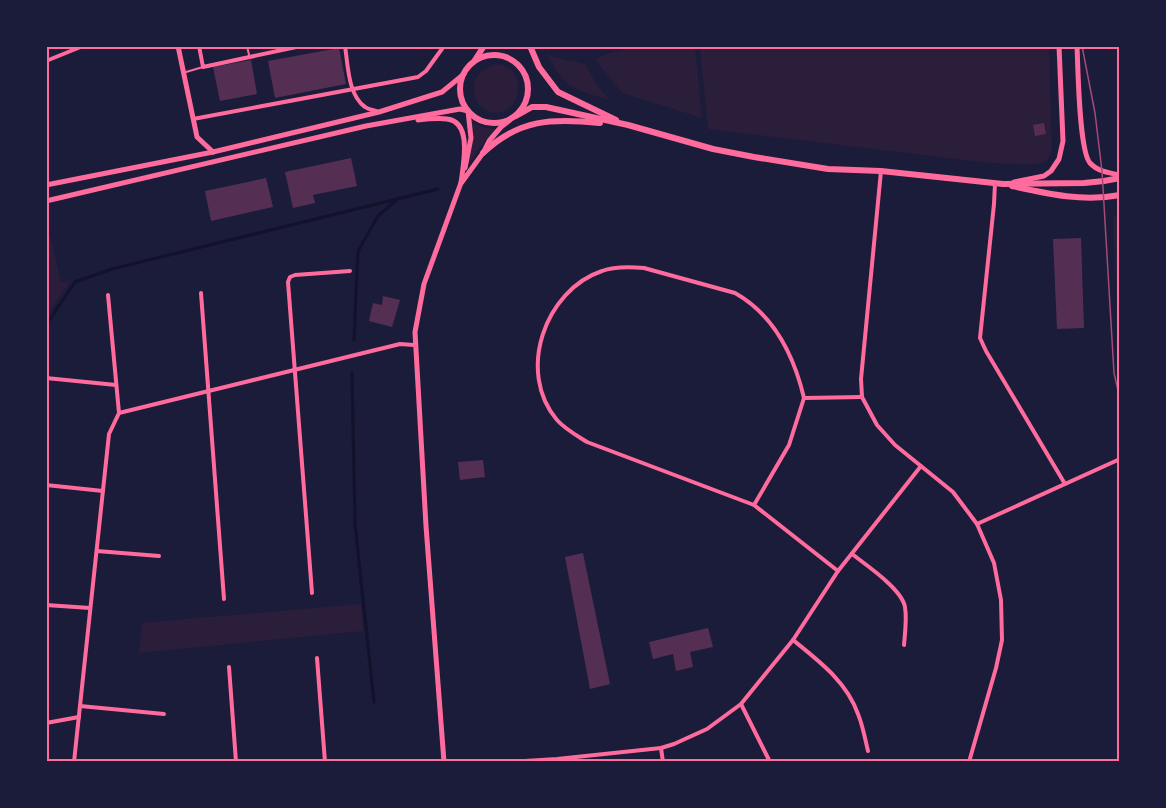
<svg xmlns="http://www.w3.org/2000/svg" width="1166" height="808" font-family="Helvetica,sans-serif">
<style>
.green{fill:#2a1e3b}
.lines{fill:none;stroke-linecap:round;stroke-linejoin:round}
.stream{stroke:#12122b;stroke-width:3}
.building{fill:#542f53}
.service{stroke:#ff6b9d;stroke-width:2}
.minor{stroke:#ff6b9d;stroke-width:4}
.tertiary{stroke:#ff6b9d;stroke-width:5}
.secondary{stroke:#ff6b9d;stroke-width:5}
.primary{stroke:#ff6b9d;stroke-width:6}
.tram{stroke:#a44b75;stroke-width:1.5}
.neatline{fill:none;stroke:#ff6b9d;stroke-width:2}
</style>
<rect width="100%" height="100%" fill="#1b1b3a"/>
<!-- green -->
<g class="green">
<path d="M637 46 695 47 702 118 622 93 595 59 607 54Z"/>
<path d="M700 47H1049L1052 149C1051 153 1049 159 1045 162 1037 167 992 163 980 162L708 129Z"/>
<path d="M546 52 553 57 585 64C592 77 599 89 610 100 572 89 565 89 546 52Z"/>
<path d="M500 64C504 66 509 68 512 71 528 88 511 123 486 110 480 107 476 102 475 96 470 77 483 66 500 64Z"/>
<path d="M471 122 484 128 498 129 486 139 468 165 474 135Z"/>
<path d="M1119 214H1120L1119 357 1113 216Z"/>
<path d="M46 218 61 283 70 281 47 315Z"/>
<path d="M361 604 363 631 139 653 142 623Z"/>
</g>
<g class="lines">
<!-- stream -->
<g class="stream">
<path d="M46 325 75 282 112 269 438 189"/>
<path d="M354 340 358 251 378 216 399 198"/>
<path d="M352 373 355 524 374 702"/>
</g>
</g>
<!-- building -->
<g class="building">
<path d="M339 48 346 84 275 98 268 61Z"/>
<path d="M251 60 257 94 220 101 213 67Z"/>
<path d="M1044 123 1046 134 1035 136 1033 125Z"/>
<path d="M351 158 357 186 313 195 315 203 293 208 285 172Z"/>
<path d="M266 178 273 207 211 221 205 191Z"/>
<path d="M1081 238 1084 328 1057 329 1053 239Z"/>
<path d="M383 296 400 300 392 327 369 321 373 303 382 305Z"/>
<path d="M483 460 485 477 460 480 458 462Z"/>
<path d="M583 553 610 684 590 689 565 557Z"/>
<path d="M708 628 713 647 690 652 693 667 676 671 673 654 653 659 649 642Z"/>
</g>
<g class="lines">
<!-- service -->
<g class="service">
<path d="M247 46 249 55"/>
<path d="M186 72 203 67"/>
</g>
<!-- minor -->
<g class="minor">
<path d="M199 46 203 67 301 46"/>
<path d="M345 46C348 65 348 95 365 107 369 110 374 110 379 112"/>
<path d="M46 61 83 46"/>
<path d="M193 119 418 77 426 71 444 46"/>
<path d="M881 171 861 379 862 397 877 425 895 445 953 492 977 524 994 563 1001 600 1002 640 996 668 969 762"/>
<path d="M995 183 994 204 980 338 986 351 1065 484"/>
<path d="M201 293 224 599"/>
<path d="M108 295 119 413"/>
<path d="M46 378 116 385"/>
<path d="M46 485 103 491"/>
<path d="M754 505 789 445 804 398"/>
<path d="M977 524 1120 459"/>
<path d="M97 551 159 556"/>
<path d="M852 554C866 565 902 589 905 607 907 619 905 633 904 645"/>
<path d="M838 571 754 505 587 442C576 435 565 429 557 420 516 372 545 290 602 271 615 266 631 267 644 268L735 293C774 315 794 356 804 398L862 397"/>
<path d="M312 593 288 282 290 277 295 275 350 271"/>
<path d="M46 605 90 608"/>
<path d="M793 640C819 661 847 682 858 714 863 726 865 739 868 751"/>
<path d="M317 658 325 762"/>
<path d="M229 667 236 762"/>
<path d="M741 704 770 762"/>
<path d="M80 706 164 714"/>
<path d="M46 723 79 717"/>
<path d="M661 748 663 762"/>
<path d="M74 762 109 434 119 413 400 344 414 345"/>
<path d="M508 762 557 759 661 748 674 744 707 729 741 704 793 640 838 571 921 466"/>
</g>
<!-- tertiary -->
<g class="tertiary">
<path d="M1077 46C1078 67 1079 151 1090 163 1097 171 1109 173 1120 175"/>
<path d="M465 168 471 138 468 111"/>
<path d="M462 182 483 153 489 141 501 127 510 120"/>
<path d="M1014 182 1044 176 1051 171 1059 159 1063 141 1059 46"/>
<path d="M444 762 426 526 415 332 424 284 462 180"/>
</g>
<!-- secondary -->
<g class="secondary">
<path d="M178 46 197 137 213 152"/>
<path d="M418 120C427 119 438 118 447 119 473 122 463 166 461 183"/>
<path d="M46 185 213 152 379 112 442 92 464 74"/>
<path d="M46 201 366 126 460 109 468 111"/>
</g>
<!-- primary -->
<g class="primary">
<path d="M530 46 539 67 558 92 616 120"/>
<circle cx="494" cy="89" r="34"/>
<path d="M475 60 484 46"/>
<path d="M516 116 532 107H546L628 125 713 149 754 157 828 169 881 171 1003 184 1084 183 1104 181 1120 178"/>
<path d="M483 153C519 119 552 118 600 123"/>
<path d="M1012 186C1048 194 1083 202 1120 195"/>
</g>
<!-- tram -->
<path class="tram" d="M1082 46 1095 113 1102 171 1114 373 1120 399"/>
</g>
<!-- border -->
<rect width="1166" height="808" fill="none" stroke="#1b1b3a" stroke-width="96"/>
<rect x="48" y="48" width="1070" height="712" class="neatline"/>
</svg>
